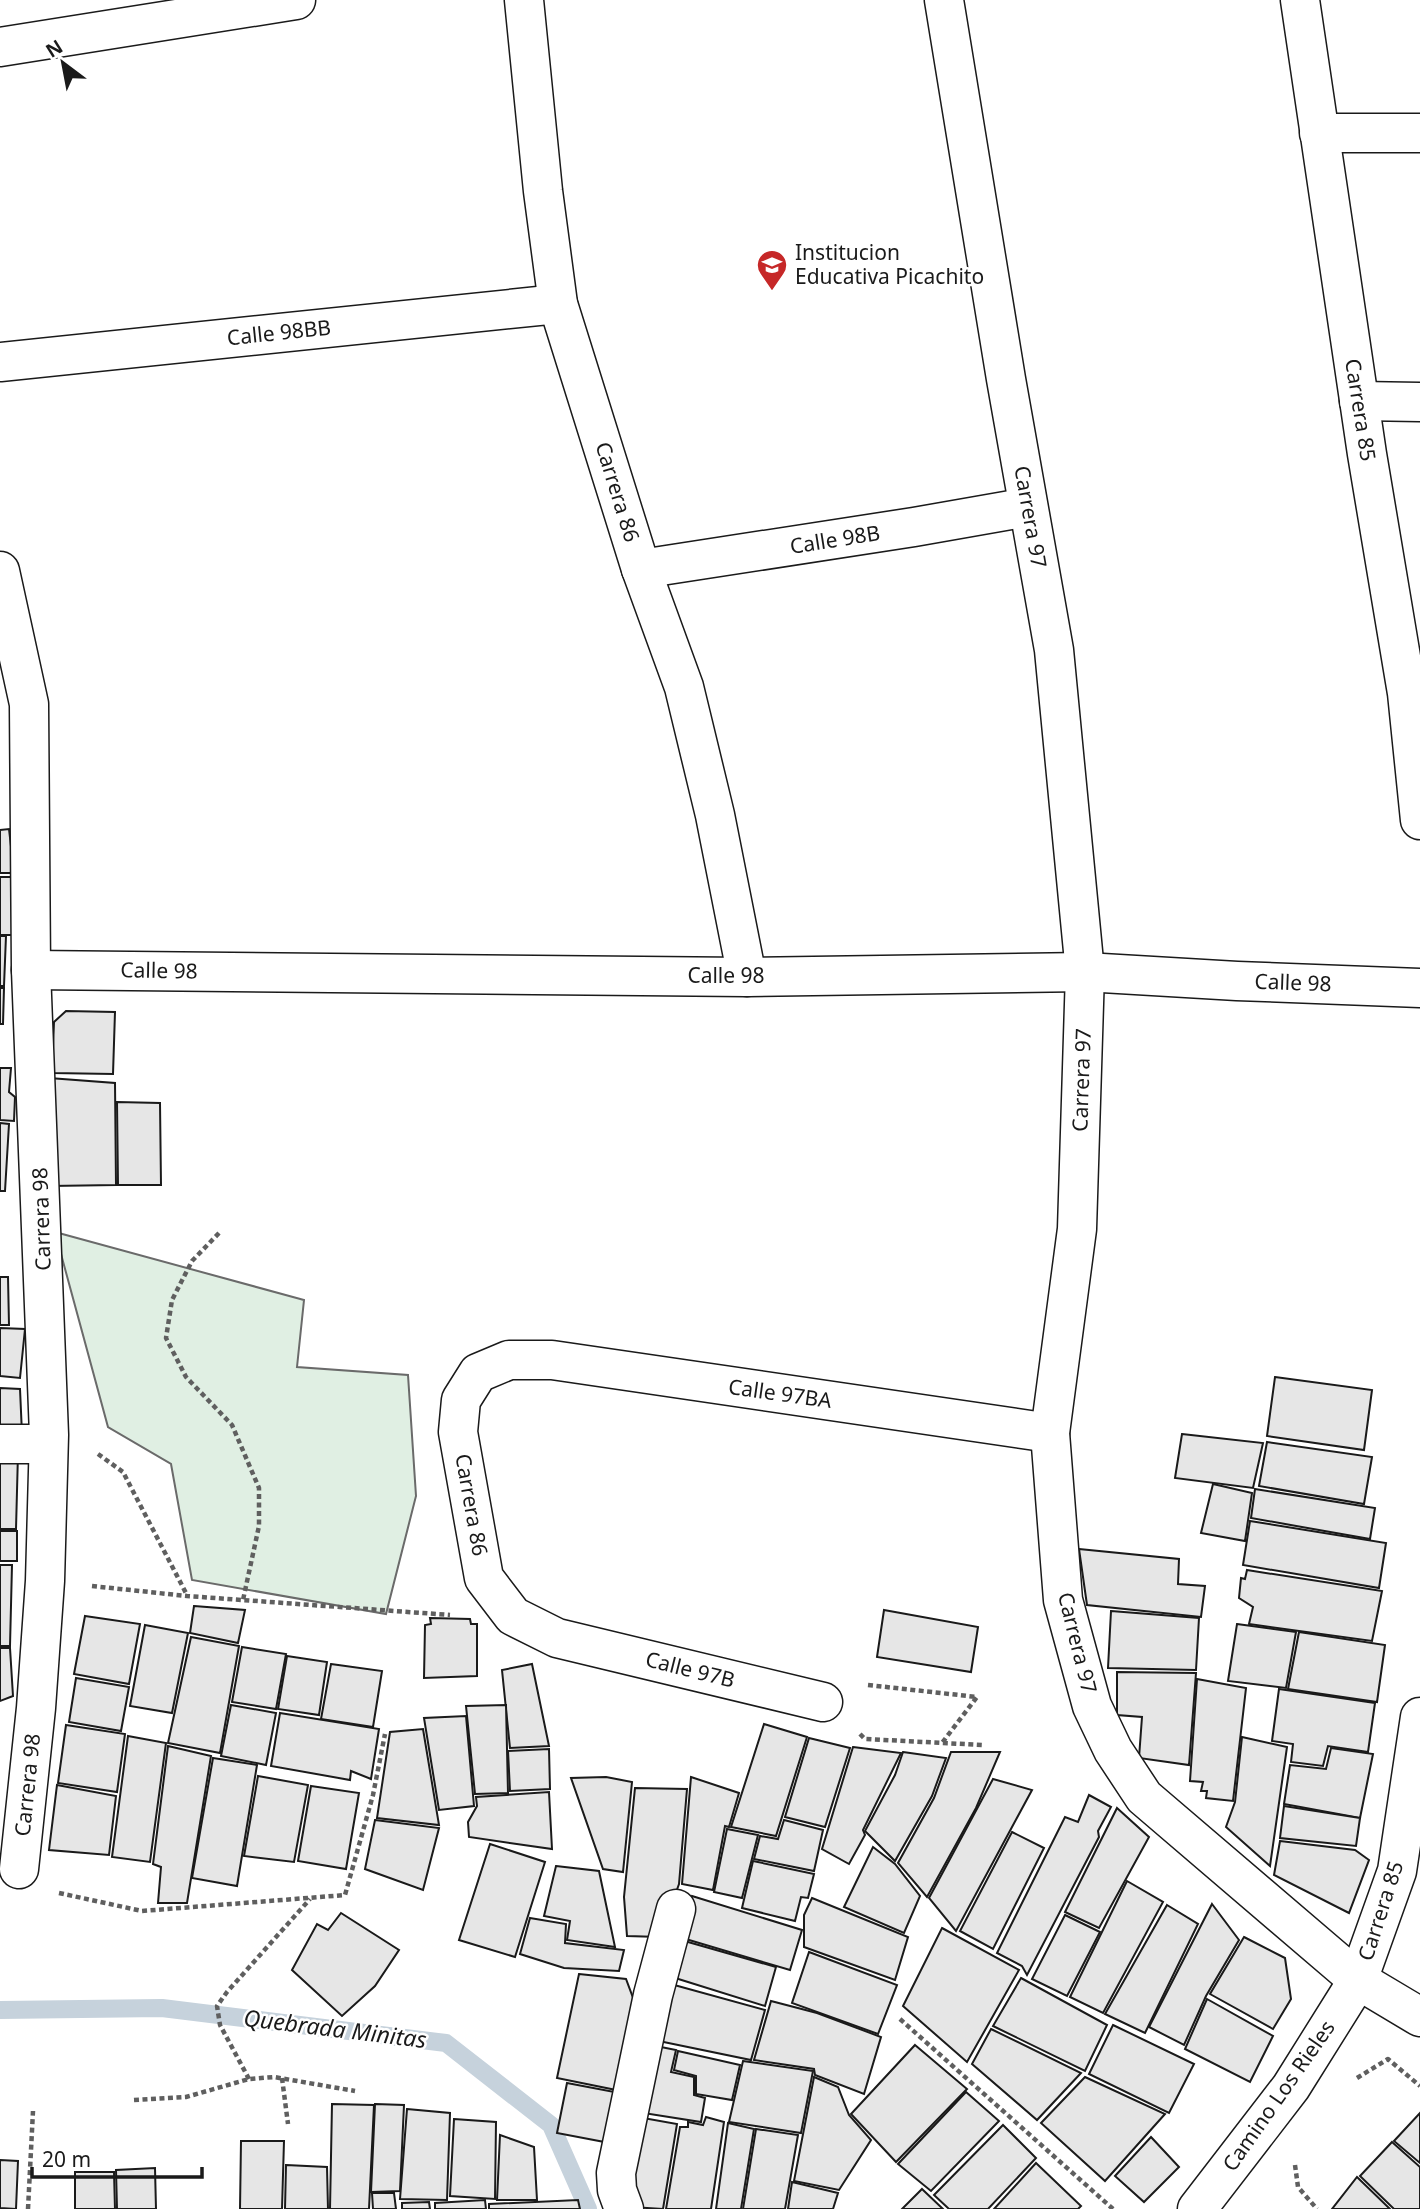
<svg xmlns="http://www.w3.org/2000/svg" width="1420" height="2209" font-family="'Noto Sans',sans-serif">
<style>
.green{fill:#e0efe3;stroke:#6a6a6a;stroke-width:2}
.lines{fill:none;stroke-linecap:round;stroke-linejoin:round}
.stream{stroke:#c6d2dc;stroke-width:18}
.building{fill:#e6e6e6;stroke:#1a1a1a;stroke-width:2}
.minor-casing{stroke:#1a1a1a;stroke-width:41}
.path{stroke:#5f5f5f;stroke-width:4.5;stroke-dasharray:5 3.5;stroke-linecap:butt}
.minor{stroke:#fff;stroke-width:38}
.labels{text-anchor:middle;stroke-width:5;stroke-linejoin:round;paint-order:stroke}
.poi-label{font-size:21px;fill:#1a1a1a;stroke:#fff;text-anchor:start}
.street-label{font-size:21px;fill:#1a1a1a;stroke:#fff}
.water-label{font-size:23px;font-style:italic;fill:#1a1a1a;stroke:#fff}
</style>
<rect width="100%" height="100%" fill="#fff"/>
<!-- green -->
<path class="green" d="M55 1232 304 1300 297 1367 408 1375 416 1496 386 1614 192 1580 171 1464 108 1427Z"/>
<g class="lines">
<!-- stream -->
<path class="stream" d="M0 2010 162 2008 446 2043 551 2125 588 2209"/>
</g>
<!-- building -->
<g class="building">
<path d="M9 829 14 873H0V830Z"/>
<path d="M0 877H16L17 935H0Z"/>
<path d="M0 936H6L4 986H0Z"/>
<path d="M0 988H4L3 1024H0Z"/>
<path d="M66 1011 115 1012 113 1074 52 1073 54 1022Z"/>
<path d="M0 1068H11L9 1092 15 1097 14 1121 0 1120Z"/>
<path d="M49 1078 115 1083 116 1185 50 1186Z"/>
<path d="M117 1102 160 1103 161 1185H118Z"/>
<path d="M0 1123 9 1124 5 1191H0Z"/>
<path d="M0 1277H8L9 1325H0Z"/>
<path d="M0 1328 25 1329 20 1378 0 1376Z"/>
<path d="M1275 1377 1372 1390 1364 1450 1267 1436Z"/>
<path d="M0 1388 20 1389 22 1434 0 1435Z"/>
<path d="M1182 1434 1263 1443 1253 1488 1175 1478Z"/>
<path d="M1267 1442 1372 1457 1364 1504 1259 1486Z"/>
<path d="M0 1453H18L16 1529H0Z"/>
<path d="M1213 1484 1252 1493 1245 1541 1201 1533Z"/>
<path d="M1255 1489 1375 1508 1370 1539 1251 1518Z"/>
<path d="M1250 1521 1386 1543 1379 1588 1243 1565Z"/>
<rect x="0" y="1531" width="17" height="30"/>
<path d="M1079 1549 1179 1559 1178 1584 1205 1586 1201 1617 1087 1605Z"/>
<path d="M0 1565H12L10 1646H0Z"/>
<path d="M1247 1570 1382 1591 1372 1641 1249 1624 1253 1607 1239 1598 1241 1578 1245 1579Z"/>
<path d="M194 1606 245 1610 238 1643 190 1633Z"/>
<path d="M884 1610 978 1627 971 1672 877 1657Z"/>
<path d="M1111 1611 1199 1618 1196 1670 1108 1668Z"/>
<path d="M85 1616 140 1624 129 1684 74 1674Z"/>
<path d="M430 1618 470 1619 471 1624H477V1676L424 1678 425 1625 431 1624Z"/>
<path d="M1237 1624 1296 1632 1286 1688 1228 1681Z"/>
<path d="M145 1625 188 1633 172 1713 130 1706Z"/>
<path d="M1299 1632 1385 1645 1377 1702 1288 1689Z"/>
<path d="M191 1637 239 1646 220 1753 168 1743Z"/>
<path d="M242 1647 286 1654 276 1709 232 1702Z"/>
<path d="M0 1648H10L13 1696 0 1701Z"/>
<path d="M287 1656 327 1662 319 1715 278 1709Z"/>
<path d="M331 1664 382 1671 373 1727 321 1719Z"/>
<path d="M532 1664 549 1746 510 1748 502 1670Z"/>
<path d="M1117 1672 1196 1673 1189 1765 1139 1758 1142 1717 1117 1715Z"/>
<path d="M76 1678 129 1687 121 1731 69 1722Z"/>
<path d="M1197 1679 1246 1688 1233 1801 1206 1798 1207 1791H1201L1203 1782 1190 1781Z"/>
<path d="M1279 1689 1375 1703 1368 1752 1328 1746 1323 1766 1291 1762 1293 1744 1272 1741Z"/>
<path d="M231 1705 276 1713 266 1765 221 1756Z"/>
<path d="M506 1705 508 1793 475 1794 466 1706Z"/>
<path d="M280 1713 379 1729 371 1779 351 1771 350 1780 271 1766Z"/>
<path d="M466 1716 474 1806 439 1810 424 1718Z"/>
<path d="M764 1724 807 1737 776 1836 731 1827Z"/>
<path d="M66 1725 125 1734 117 1792 58 1783Z"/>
<path d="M423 1729 439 1825 377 1818 390 1732Z"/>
<path d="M128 1736 166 1743 150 1862 112 1857Z"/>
<path d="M1242 1737 1287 1747 1270 1866 1226 1827 1235 1802Z"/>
<path d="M809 1738 850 1748 825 1827 785 1817Z"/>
<path d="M168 1746 211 1756 187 1903H158L161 1867 153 1864Z"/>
<path d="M853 1747 901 1753 863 1830 865 1835 849 1864 822 1849Z"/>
<path d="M1331 1748 1373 1754 1360 1818 1284 1804 1290 1765 1326 1769Z"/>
<path d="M549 1749 550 1789 510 1791 508 1751Z"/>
<path d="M903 1752 946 1758 932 1796 895 1861 865 1831 895 1775Z"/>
<path d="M951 1752H1000L976 1808 927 1897 898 1863 934 1798Z"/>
<path d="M213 1758 257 1765 237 1886 192 1878Z"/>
<path d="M258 1776 308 1785 294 1862 244 1856Z"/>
<path d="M606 1777 632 1782 623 1872 603 1869 571 1778Z"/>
<path d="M691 1777 739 1793 729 1827 725 1826 713 1890 682 1884Z"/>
<path d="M993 1779 1032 1790 956 1931 929 1898Z"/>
<path d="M57 1785 116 1796 109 1855 49 1850Z"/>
<path d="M311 1786 359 1793 346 1869 298 1861Z"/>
<path d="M635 1788 687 1789 679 1884 660 1937 627 1936 624 1897Z"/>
<path d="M549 1792 552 1849 469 1837 468 1822 477 1806 476 1797Z"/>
<path d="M1089 1795 1111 1807 1098 1831 1099 1837 1027 1975 1022 1966 997 1953 1065 1817 1078 1822Z"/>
<path d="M1284 1806 1360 1818 1356 1846 1280 1838Z"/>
<path d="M1117 1808 1149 1837 1099 1928 1065 1912Z"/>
<path d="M375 1820 439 1828 423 1890 365 1869Z"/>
<path d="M784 1820 823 1830 814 1871 754 1859 760 1836 778 1839Z"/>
<path d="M727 1829 758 1835 742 1898 714 1892Z"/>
<path d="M1012 1832 1044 1848 993 1949 960 1931Z"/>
<path d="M1280 1841 1355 1850 1369 1860 1349 1913 1274 1875Z"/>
<path d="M490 1844 545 1862 515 1957 459 1940Z"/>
<path d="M873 1847 895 1864 920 1896 904 1933 844 1907Z"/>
<path d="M753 1861 814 1874 808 1898 801 1897 795 1921 742 1908Z"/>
<path d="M556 1866 599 1871 615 1947 567 1940 570 1921 544 1916Z"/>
<path d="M1127 1881 1163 1902 1103 2013 1070 1997Z"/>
<path d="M692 1896 802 1930 790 1970 679 1937Z"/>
<path d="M812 1898 908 1937 895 1980 804 1947V1915Z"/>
<path d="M1212 1904 1239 1940 1206 1996 1184 2045 1149 2027Z"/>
<path d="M1167 1905 1198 1924 1145 2033 1105 2014Z"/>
<path d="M341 1913 399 1950 375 1986 342 2016 292 1970 317 1924 328 1930Z"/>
<path d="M1065 1915 1100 1932 1067 1996 1032 1979Z"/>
<path d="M530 1918 566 1924 565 1943 624 1950 619 1971 564 1968 520 1954Z"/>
<path d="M942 1928 1019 1970 967 2062 903 2006Z"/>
<path d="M1244 1937 1285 1958 1291 1999 1273 2029 1210 1994Z"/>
<path d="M681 1940 776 1967 765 2006 672 1977Z"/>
<path d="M809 1952 897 1985 878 2034 792 2003Z"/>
<path d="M579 1974 626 1979 642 2022 626 2092 557 2078Z"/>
<path d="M1021 1978 1107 2025 1085 2071 993 2026Z"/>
<path d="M667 1983 765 2010 751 2060 649 2039Z"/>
<path d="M1207 1999 1273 2036 1250 2082 1185 2049Z"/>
<path d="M771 2001 817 2013 881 2037 864 2094 815 2075 814 2069 754 2060Z"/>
<path d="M1113 2025 1194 2064 1169 2113 1089 2074Z"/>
<path d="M991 2029 1081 2073 1037 2120 972 2064Z"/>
<path d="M651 2045 676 2050 671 2072 694 2077V2095L705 2098 701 2122 637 2112Z"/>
<path d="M915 2045 967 2089 896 2162 851 2114Z"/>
<path d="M678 2051 740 2065 732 2100 696 2094V2076L674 2070Z"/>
<path d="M743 2061 813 2071 801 2133 729 2122Z"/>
<path d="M814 2077 838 2087 849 2115 871 2140 839 2190 794 2181Z"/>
<path d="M1085 2077 1165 2114 1105 2181 1041 2123Z"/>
<path d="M567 2083 625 2094 615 2144 557 2133Z"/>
<path d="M966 2092 999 2121 931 2191 898 2164Z"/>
<path d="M332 2104 374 2105 369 2209H330Z"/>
<path d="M375 2104 404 2105 400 2191 371 2192Z"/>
<path d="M407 2109 450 2113 447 2200 400 2199Z"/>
<path d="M1420 2113V2163L1394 2141Z"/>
<path d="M632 2116 677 2124 663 2209 631 2207Z"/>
<path d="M706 2117 724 2122 711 2209H666L680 2127H688V2122L703 2125Z"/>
<path d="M454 2119 496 2122 495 2199 450 2196Z"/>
<path d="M728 2123 754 2129 741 2209H716Z"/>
<path d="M1003 2125 1036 2158 988 2209H949L934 2195Z"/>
<path d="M756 2129 798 2135 785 2209H743Z"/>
<path d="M500 2135 534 2147 537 2200H497Z"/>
<path d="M1151 2137 1179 2167 1144 2202 1115 2176Z"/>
<path d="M241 2141H284L282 2209H240Z"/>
<path d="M1392 2142 1420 2167V2209H1394L1360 2176Z"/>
<path d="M0 2160 18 2161 16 2209 0 2208Z"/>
<path d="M1036 2163 1081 2206 1078 2209H994Z"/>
<path d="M286 2165 327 2167 328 2209H285Z"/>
<path d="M155 2168 156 2209H117L116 2170Z"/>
<path d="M75 2172H114L115 2209H75Z"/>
<path d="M1357 2177 1390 2209H1332Z"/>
<path d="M792 2182 838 2193 833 2209H788Z"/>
<path d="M922 2189 943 2209H902Z"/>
<path d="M372 2193H394L396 2209H373Z"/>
<path d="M485 2200 486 2209H435V2203Z"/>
<path d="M578 2200 580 2209H489V2204Z"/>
<path d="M429 2202 430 2209H402V2203Z"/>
</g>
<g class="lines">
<!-- minor casing -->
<g class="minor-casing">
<g id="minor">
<path d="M524 0 543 191 558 304 641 569 684 687 715 815 747 977"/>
<path d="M944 0 1006 379 1054 650 1085 972 1077 1229 1050 1433 1063 1600 1092 1706 1113 1750 1144 1797 1358 1980 1420 2017"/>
<path d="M1300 0 1367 454 1407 693 1420 820"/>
<path d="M0 47 296 0"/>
<path d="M1319 133H1420"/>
<path d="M0 362 558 304"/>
<path d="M1359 401 1420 402"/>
<path d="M641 569 914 527 1028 507"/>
<path d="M0 571 29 704 31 970 49 1435 45 1581 36 1708 19 1869"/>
<path d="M31 970 747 977 1085 972 1237 981 1420 988"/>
<path d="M0 1444H48"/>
<path d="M823 1702 557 1638 513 1616 484 1578 458 1432 461 1400 478 1373 509 1360H552L1050 1433"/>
<path d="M624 2209 617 2190 616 2173 653 1995 676 1909"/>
<path d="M1197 2209 1291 2087 1358 1980 1397 1871 1420 1717"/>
</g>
</g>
<!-- path -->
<g class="path">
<path d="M219 1233 192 1261 172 1300 166 1338 186 1377 232 1425 259 1488V1526L243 1600"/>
<path d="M98 1454 123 1472 187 1595"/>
<path d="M92 1586 187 1596 450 1615"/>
<path d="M868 1685 977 1697 942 1743"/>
<path d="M860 1734 865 1739 983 1745"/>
<path d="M59 1893 142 1911 345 1895 373 1795 385 1734"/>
<path d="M900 2019 1113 2209"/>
<path d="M282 2078 288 2124"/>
<path d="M1357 2078 1388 2059 1420 2086"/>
<path d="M249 2079 220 2025 217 2006 227 1992 310 1899"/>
<path d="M134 2100 186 2097 249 2079 274 2077 355 2091"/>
<path d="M1295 2165 1298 2187 1317 2209"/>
<path d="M28 2209 33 2111"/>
</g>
<!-- minor -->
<use href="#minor" class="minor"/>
</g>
<!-- icons -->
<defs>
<g id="school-pin" transform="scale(1.575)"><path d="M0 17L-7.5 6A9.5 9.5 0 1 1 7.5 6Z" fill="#c62828" stroke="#fff"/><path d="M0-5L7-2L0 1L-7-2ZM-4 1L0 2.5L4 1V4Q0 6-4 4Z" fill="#fff"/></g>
</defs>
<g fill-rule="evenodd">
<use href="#school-pin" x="772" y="265"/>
</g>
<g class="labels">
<!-- poi labels -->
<g class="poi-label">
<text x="795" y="260">Institucion<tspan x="795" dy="24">Educativa Picachito</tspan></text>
</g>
<!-- street labels -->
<g class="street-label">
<text transform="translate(279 333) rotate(-6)" y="7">Calle 98BB</text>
<text transform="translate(1360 410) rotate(81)" y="7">Carrera 85</text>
<text transform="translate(617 492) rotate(73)" y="7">Carrera 86</text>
<text transform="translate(1030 517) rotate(80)" y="7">Carrera 97</text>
<text transform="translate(835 540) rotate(-9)" y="7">Calle 98B</text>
<text transform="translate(159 971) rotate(1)" y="7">Calle 98</text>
<text x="726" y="983">Calle 98</text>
<text transform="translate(1293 983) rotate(2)" y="7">Calle 98</text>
<text transform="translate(1082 1080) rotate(-88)" y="7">Carrera 97</text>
<text transform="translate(42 1219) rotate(-92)" y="7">Carrera 98</text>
<text transform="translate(780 1394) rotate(8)" y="7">Calle 97BA</text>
<text transform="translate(471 1505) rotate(80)" y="7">Carrera 86</text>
<text transform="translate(1077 1643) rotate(76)" y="7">Carrera 97</text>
<text transform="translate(690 1670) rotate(14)" y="7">Calle 97B</text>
<text transform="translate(28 1785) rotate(-84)" y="7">Carrera 98</text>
<text transform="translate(1381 1911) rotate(-72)" y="7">Carrera 85</text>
<text transform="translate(1279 2096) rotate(-55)" y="7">Camino Los Rieles</text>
</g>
<!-- water labels -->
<g class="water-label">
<text transform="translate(335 2029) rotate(7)" y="8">Quebrada Minitas</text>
</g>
</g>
<!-- north arrow -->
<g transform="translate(63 63) rotate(328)" stroke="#ffffff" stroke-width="5" paint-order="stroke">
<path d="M0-5L12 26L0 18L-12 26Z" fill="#1a1a1a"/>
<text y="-10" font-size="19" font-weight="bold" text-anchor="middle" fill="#1a1a1a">N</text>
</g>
<!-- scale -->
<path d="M32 2167v10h170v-10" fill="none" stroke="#1a1a1a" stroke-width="3.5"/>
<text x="42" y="2167" font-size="21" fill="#1a1a1a" stroke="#ffffff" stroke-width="5" paint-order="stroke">20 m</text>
</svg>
